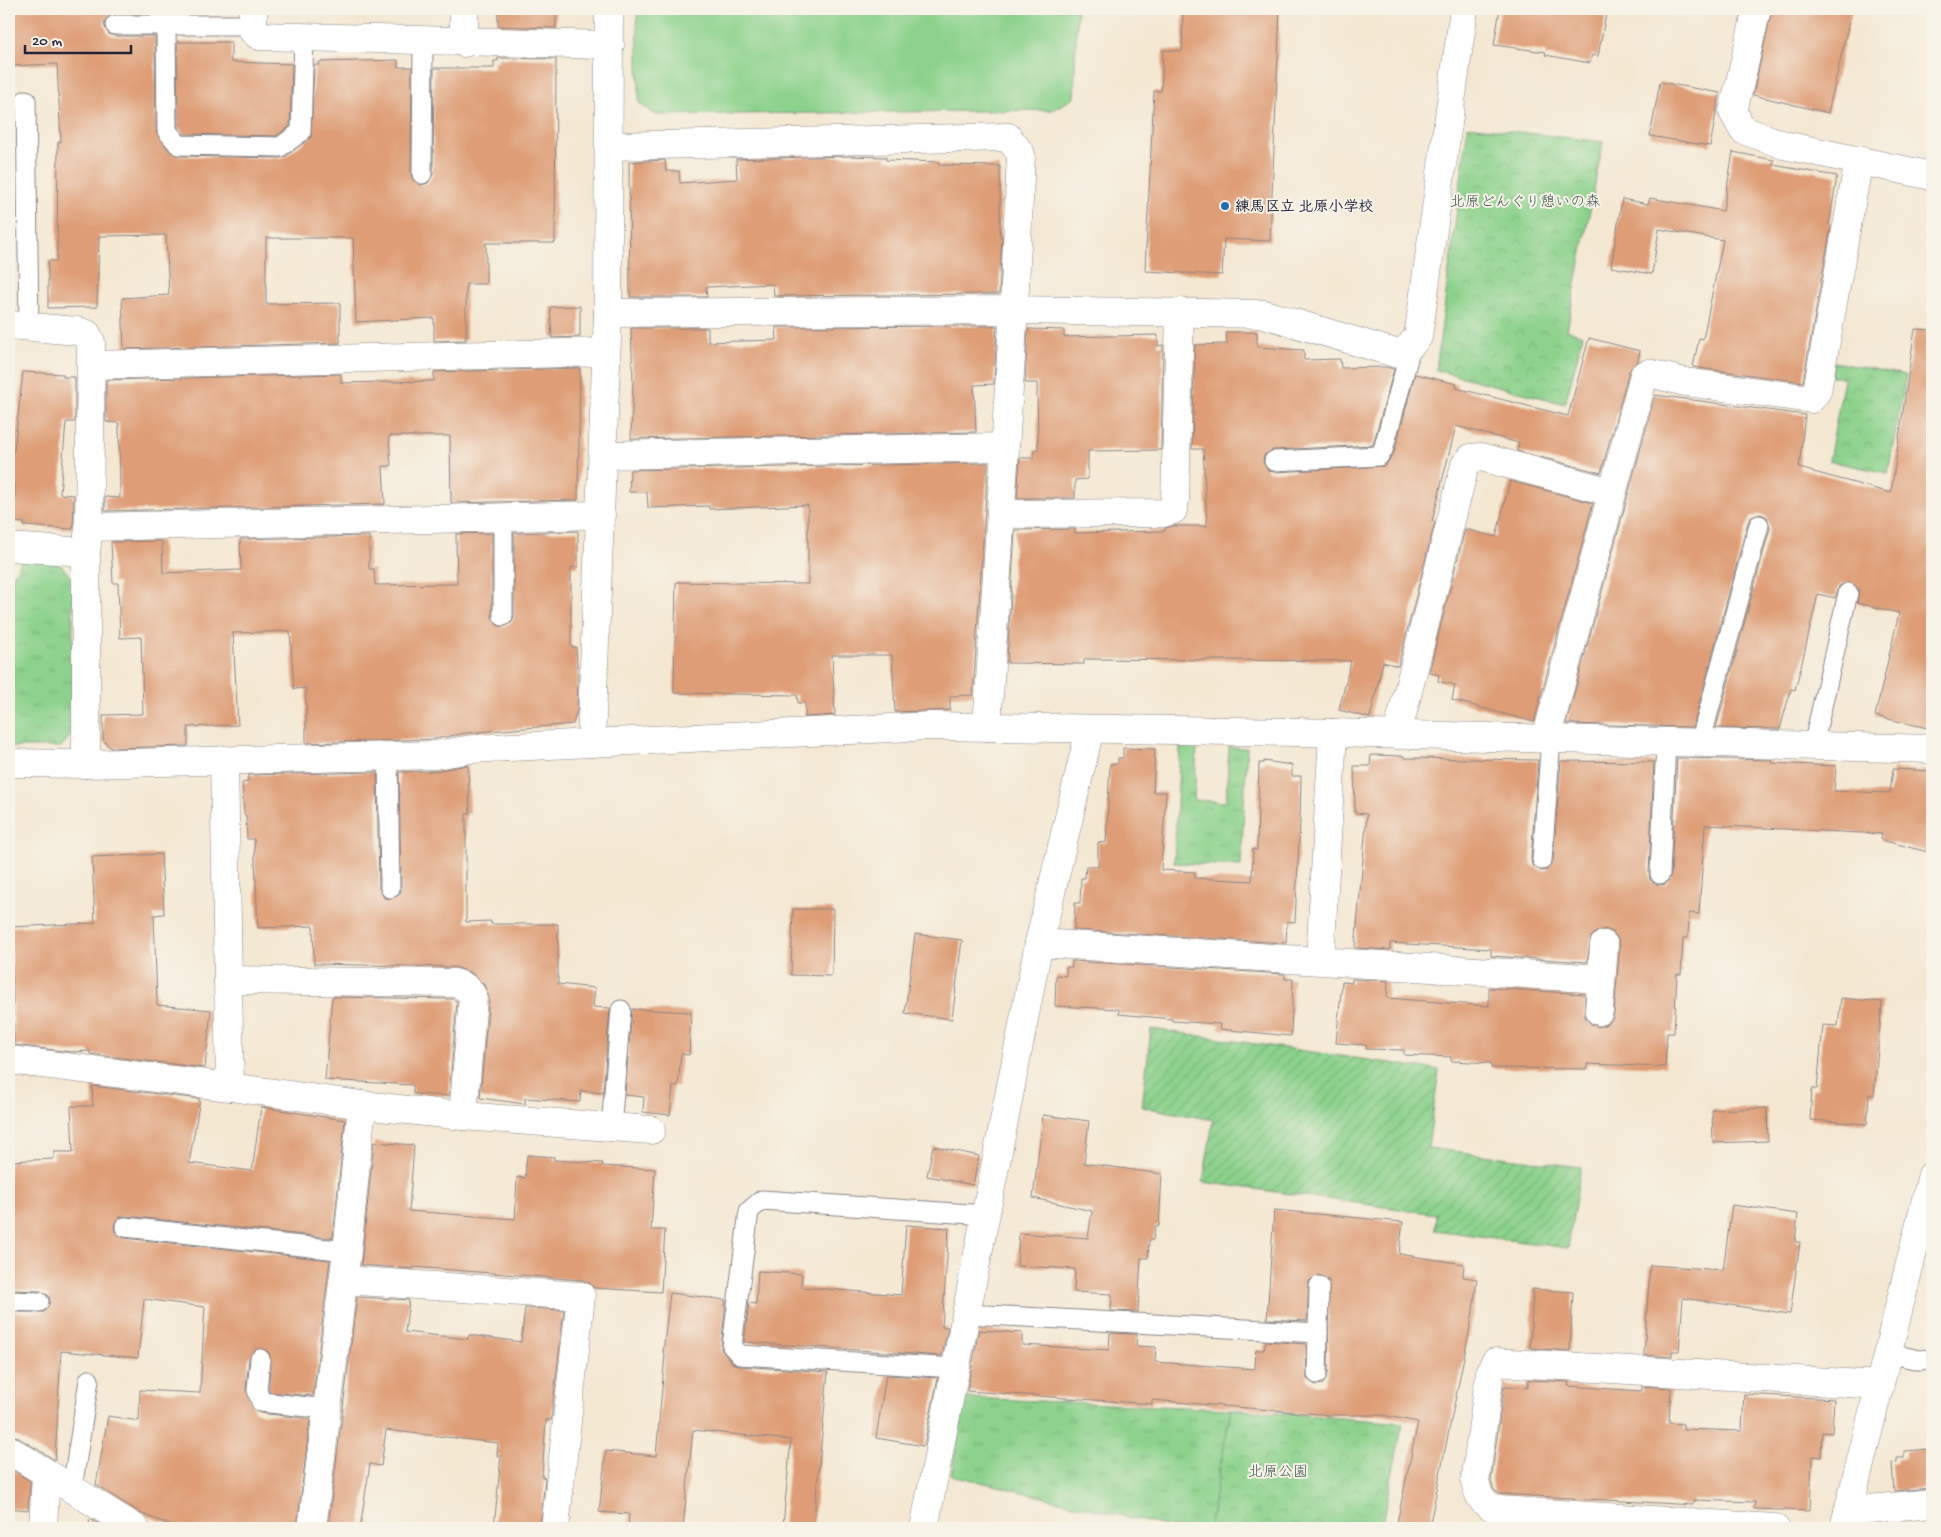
<svg xmlns="http://www.w3.org/2000/svg" width="1941" height="1537" font-family="'Gochi Hand','Klee One',sans-serif">
<style>
.grass{fill:url(#grass-tufts);stroke:#577a64}
.park{fill:url(#park-crowns);stroke:#577a64}
.garden{fill:url(#garden-furrows);stroke:#577a64}
.pitch{fill:#8cd28c;stroke:#577a64}
.building{fill:#de9d76}
.lines{fill:none;stroke-linecap:round;stroke-linejoin:round}
.service-casing{stroke:#8b8587;stroke-width:21}
.minor-casing{stroke:#8b8587;stroke-width:29}
.tertiary-casing{stroke:#8b8587;stroke-width:29}
.service{stroke:#fff;stroke-width:19}
.minor{stroke:#fff;stroke-width:28}
.tertiary{stroke:#fff;stroke-width:28}
.poi-dot{fill:#1f6fb2;stroke:#f7f3e8;stroke-width:2}
.labels{text-anchor:middle;stroke-width:4;stroke-linejoin:round;paint-order:stroke}
.park-label{font-size:15px;fill:#425753;stroke:#f7f3e8}
.poi-label{font-size:15px;font-weight:bold;fill:#22223b;stroke:#f7f3e8;text-anchor:start}
</style>
<defs>
<pattern id="grass-tufts" width="24" height="20" patternUnits="userSpaceOnUse" patternTransform="scale(1.25)"><rect width="24" height="20" fill="#8cd28c"/><path d="M3 7l-1-3M5 7V3M7 7l1-3M15 17l-1-3M17 17v-4M19 17l1-3" fill="none" stroke="#78b47a"/></pattern>
<pattern id="park-crowns" width="20" height="18" patternUnits="userSpaceOnUse" patternTransform="scale(1.25)"><rect width="20" height="18" fill="#8cd28c"/><path d="M2 6a3 3 0 1 1 6 0M12 15a3 3 0 1 1 6 0" fill="none" stroke="#78b47a"/></pattern>
<pattern id="garden-furrows" width="10" height="10" patternUnits="userSpaceOnUse" patternTransform="scale(1.25)"><rect width="10" height="10" fill="#8cd28c"/><path d="M-1 1l2-2M0 10L10 0M9 11l2-2" fill="none" stroke="#78b47a"/></pattern>
</defs>
<rect width="100%" height="100%" fill="#f7f3e8"/>
<filter id="ink" filterUnits="userSpaceOnUse"><feTurbulence type="fractalNoise" baseFrequency=".02" numOctaves="2"/><feDisplacementMap in="SourceGraphic" scale="10" xChannelSelector="R" yChannelSelector="G"/><feConvolveMatrix kernelMatrix="1 2 1 2 8 2 1 2 1" color-interpolation-filters="sRGB"/></filter>
<filter id="wash" filterUnits="userSpaceOnUse"><feTurbulence type="fractalNoise" baseFrequency=".0096" numOctaves="4" result="noise"/><feDisplacementMap in="SourceGraphic" scale="20" xChannelSelector="R" yChannelSelector="G"/><feGaussianBlur stdDeviation="1.12" result="paint"/><feColorMatrix in="noise" values="0 0 0 0 0 0 0 0 0 0 0 0 0 0 0 0 0 1.4 0 .05"/><feComposite in="paint" operator="in"/></filter>
<g filter="url(#wash)">
<rect width="100%" height="100%" fill="#f4e8d3"/>
<!-- grass -->
<g class="grass">
<path d="M22 559 59 563 73 579 72 734 61 747H9V583Z"/>
<path d="M1180 747 1197 748 1194 800 1226 802 1229 747 1247 748 1241 866 1174 863Z"/>
<path d="M965 1398 1231 1409 1209 1528H1173L951 1475Z"/>
</g>
<!-- park -->
<g class="park">
<path d="M1468 126 1603 142 1567 330 1583 335 1565 404 1436 370Z"/>
<path d="M1833 362 1906 375 1888 473 1829 461 1844 378 1831 376Z"/>
<path d="M1231 1409 1403 1423 1381 1528H1209Z"/>
</g>
<!-- garden -->
<path class="garden" d="M1151 1029 1439 1070 1428 1148 1581 1167 1568 1248 1435 1230 1436 1214 1203 1182 1213 1120 1142 1107Z"/>
<!-- pitch -->
<path class="pitch" d="M637 9H1077L1074 98 1052 110 656 115 639 103Z"/>
<g id="blocks">
<!-- building -->
<g class="building">
<path d="M9 9H168V14H115L106 19 104 25 109 34 115 36H155L156 132 170 152 178 156 280 158 286 156 311 137 314 65H319V62L398 60V67H412L411 174 413 180 421 185 428 183 433 174 434 68H494V61H498V58L556 59 555 243H486V284H466V340L434 341V318L356 322 353 238H266V304L340 303V343L124 349 122 298 169 295 166 235 99 236 97 307 48 308V261H57L58 142H61L57 64 9 66Z"/>
<path d="M498 9H556V28L498 26Z"/>
<path d="M1205 9H1280L1270 241 1224 239 1222 275 1145 271 1154 91H1161L1163 50 1182 51 1183 13 1204 14Z"/>
<path d="M1500 9 1556 15 1557 9H1607L1598 56 1592 55 1590 63 1545 55 1546 52 1494 45Z"/>
<path d="M1772 9H1852L1828 113 1753 95Z"/>
<path d="M177 42H231V62L292 64 290 126 276 136 184 134 178 127Z"/>
<path d="M1660 82 1720 93 1710 146 1650 136Z"/>
<path d="M1733 152 1774 160 1773 165 1837 176 1829 225 1831 226 1803 382 1693 367 1699 338 1703 339 1723 240 1659 229 1652 274 1611 267 1622 199 1648 204 1650 198 1723 211Z"/>
<path d="M847 156 886 157V160L939 162V165L1000 166V236L1002 237 999 294 774 296 773 284 706 287 707 297H630L629 162 665 160 666 171H679L680 183 737 179 736 159Z"/>
<path d="M580 306V337L552 338 550 307Z"/>
<path d="M997 326 994 384 974 385 976 432 631 439 633 379 631 328H708V342L777 340 776 327Z"/>
<path d="M1028 329 1064 330V337L1158 335V346L1163 345 1161 450 1088 451V479L1075 480V498H1017L1020 458H1034V450H1038L1037 383H1025Z"/>
<path d="M1915 329 1932 330V729L1875 716 1899 613 1857 603 1859 589 1850 582 1839 586 1835 598 1818 594 1801 667 1795 690 1791 689 1780 729 1716 728 1770 528 1767 517 1761 514 1751 517 1748 522 1693 727 1566 724 1655 395 1805 415 1799 468 1891 493Z"/>
<path d="M1226 332H1257V347L1304 350V360L1340 359 1341 368 1386 367 1394 369 1373 445 1273 450 1264 455 1263 462 1268 471 1275 472 1385 466 1394 453 1415 374 1457 384 1456 388 1568 416 1589 338 1640 351 1638 361 1629 371 1601 473 1517 451 1519 443 1456 426 1432 521 1435 522 1398 666 1383 662 1370 718 1339 710 1351 661 1084 659V664L1007 663 1015 530 1075 529V533L1165 531V528L1173 526H1207L1203 449H1192L1195 345 1227 344Z"/>
<path d="M580 368 578 500 451 503 450 436H389L391 466H383L385 504 105 511V497L120 498 119 423 106 422V380L341 374V383L434 381V372Z"/>
<path d="M23 372 63 374V377H75V422H66L60 494 74 495 73 529 24 526V523L14 522 15 485H9V450L14 451Z"/>
<path d="M988 463 973 695 950 696V710L895 712 892 655H832L835 715 805 717V703H798L797 695 674 693 676 582 808 584V505L709 509V506L648 508 647 492H629L630 470Z"/>
<path d="M1510 481 1593 503 1534 722 1452 700 1455 685 1438 681 1439 675 1429 673 1465 529 1496 537Z"/>
<path d="M578 531V567H571V647H576L578 682 577 710 573 724 467 733 434 739 306 743V688L294 689 290 631 233 633 238 725 188 727V746L111 748 103 740V715L143 714 141 637 120 638 118 583H113L111 542 162 541 163 573 241 570 240 539 369 536V569H374L375 585 457 584 456 534 492 533V616L497 625 503 627 512 622 514 616V533Z"/>
<path d="M1123 748 1155 749 1153 792H1166L1161 870 1195 872V878L1252 881 1253 849 1257 850 1259 763H1264V761L1292 765V776H1301L1300 822 1295 922 1287 921 1286 943 1074 930 1075 903H1080L1081 878H1085L1086 866 1098 867V842L1106 843 1110 764H1118V758H1123Z"/>
<path d="M1371 755 1404 756V758L1538 760 1531 859 1532 865 1541 871 1547 870 1553 861 1561 761 1654 762 1649 873 1650 880 1659 885 1666 884 1671 875 1677 758 1772 760 1771 763 1836 766 1834 791 1890 793 1893 769 1932 771V853L1881 840 1882 834 1705 825 1699 914 1689 913 1688 938H1683L1681 974H1677L1674 1033H1667L1665 1067 1587 1064V1069L1491 1068V1063L1451 1061V1057L1404 1055V1050L1366 1049V1045L1336 1043 1342 982 1352 983V979L1388 981 1387 998 1489 1006V988L1585 994V1017L1591 1024 1598 1027 1605 1025 1612 1020 1614 1013 1620 946 1618 939 1613 932 1605 929 1597 931 1591 937 1587 962 1491 956V949L1390 943V950L1355 948 1367 814 1355 813 1354 766H1370Z"/>
<path d="M468 765 470 814H466V922L491 921V924H558V984L595 988 593 1007 610 1008 603 1093 581 1091 580 1102 525 1098V1104L480 1098 489 998 484 985 472 973 455 967 314 964 313 926 258 928 254 839H247L246 815H244L242 783 248 782V775L377 772 379 888 384 898 391 899 400 894 401 888 399 772 435 771Z"/>
<path d="M161 854 164 914 154 915 157 1005 211 1010 205 1068 90 1054V1051L71 1052 14 1045 11 927 95 923 92 857Z"/>
<path d="M793 909H833L832 976 791 975Z"/>
<path d="M915 934 962 940 952 1019 905 1013Z"/>
<path d="M1072 961 1285 974V979H1293L1291 1036 1219 1029 1220 1024 1172 1021V1019L1119 1014V1009L1055 1006 1056 975 1066 976V967H1072Z"/>
<path d="M332 997 452 999 457 1001 449 1096 413 1094V1085L325 1080Z"/>
<path d="M1841 998 1882 1002 1874 1095 1869 1094 1867 1124 1810 1120 1812 1089H1817L1823 1025 1838 1026Z"/>
<path d="M632 1009 691 1012 689 1055 681 1054 678 1086H673L670 1115 643 1112 644 1097 625 1095Z"/>
<path d="M92 1086 200 1099 189 1163 252 1171 261 1107 345 1120 333 1238 126 1216 120 1217 114 1225 115 1232 124 1238 330 1260 313 1396 269 1392 270 1354 266 1350 256 1349 249 1358 246 1389 254 1410 260 1413 310 1419 297 1528H180L144 1515 96 1485 108 1416 139 1421 140 1390 200 1393 205 1307 144 1299 138 1358 61 1351 55 1460 17 1437 9 1434V1312H44L50 1302 49 1296 40 1291 9 1290V1161L54 1159V1152H73L71 1106H93Z"/>
<path d="M1767 1108 1768 1141 1713 1143 1712 1110Z"/>
<path d="M1043 1115 1089 1121 1084 1163 1162 1174 1159 1226H1155L1153 1240H1149L1148 1258H1141L1138 1312 1111 1311 1112 1294 1074 1292 1075 1269 1017 1266 1019 1233 1088 1238 1092 1211 1033 1198Z"/>
<path d="M374 1142 414 1145 409 1211 515 1219 517 1177 525 1178 527 1155 554 1157V1160L603 1163 602 1166 655 1169 651 1230H665L661 1292 594 1288 589 1283 582 1280 413 1267V1269L361 1265Z"/>
<path d="M933 1146 979 1156 973 1185 927 1176Z"/>
<path d="M1732 1205 1798 1214 1795 1242H1800L1790 1314 1683 1298 1679 1351H1672V1357L1644 1355 1650 1265 1723 1270Z"/>
<path d="M1274 1210 1403 1222 1399 1254 1464 1264 1463 1277 1477 1279 1472 1318 1429 1528H1396L1418 1422 1382 1415H1330L1152 1400V1404L967 1391 979 1330 1022 1333V1345L1109 1350 1110 1333 1137 1334 1136 1346 1156 1347 1155 1362 1255 1369 1256 1350H1264L1266 1341 1306 1344 1307 1379 1316 1385 1323 1384 1328 1374 1329 1280 1319 1275 1309 1281 1307 1321 1267 1319Z"/>
<path d="M906 1225 949 1228 942 1327H948L942 1356 744 1342 749 1303 756 1304 758 1271 802 1274 801 1287 901 1295Z"/>
<path d="M1533 1289 1573 1292 1570 1351 1530 1348Z"/>
<path d="M670 1293 726 1300 721 1349 732 1363 739 1366 828 1372 813 1528 783 1526 791 1440 693 1430 683 1528H628L629 1514 599 1512 606 1451 656 1456 665 1354 663 1353Z"/>
<path d="M357 1297 409 1300 405 1332 468 1339 469 1335 521 1342 525 1308 564 1310 551 1420H546L542 1477 545 1478 540 1528H494L501 1456H497L498 1443 386 1430 381 1466 370 1464 360 1528H328Z"/>
<path d="M886 1375 938 1378 924 1446 876 1438Z"/>
<path d="M1528 1380 1569 1382 1568 1386 1642 1391V1386L1671 1388 1669 1423 1683 1424V1429L1742 1431 1744 1394 1834 1399 1832 1433 1822 1432 1821 1457 1812 1456 1810 1511 1754 1509 1755 1502 1693 1500V1505L1500 1494 1494 1490 1491 1481 1504 1386 1528 1388Z"/>
<path d="M1931 1449 1932 1488 1894 1491 1892 1463 1897 1462V1458H1904V1451Z"/>
<path d="M9 1468 30 1481 28 1510 9 1508Z"/>
<path d="M90 1519 106 1528H88Z"/>
<path d="M1489 1523 1498 1526 1539 1528H1488Z"/>
</g>
</g>
</g>
<g filter="url(#ink)">
<use href="#blocks" fill-opacity="0" stroke="#8b8587" stroke-width="1"/>
<g class="lines">
<!-- service casing -->
<g class="service-casing">
<g id="service">
<path d="M115 25H253"/>
<path d="M166 25 167 131 179 145 280 147 301 132 304 38"/>
<path d="M26 100 29 327"/>
<path d="M422 174 423 41"/>
<path d="M1274 461 1379 456 1383 450 1408 359 1406 350"/>
<path d="M503 518V616"/>
<path d="M1700 743 1759 525"/>
<path d="M1813 746 1848 593"/>
<path d="M388 756 390 888"/>
<path d="M1542 860 1551 739"/>
<path d="M1660 874 1666 742"/>
<path d="M611 1127 621 1010"/>
<path d="M125 1227 347 1251"/>
<path d="M9 1301 39 1302"/>
<path d="M967 1314 1318 1333 1317 1374"/>
<path d="M1318 1333 1319 1286"/>
<path d="M1888 1353 1919 1360 1932 1359"/>
<path d="M260 1359 257 1390 261 1402 327 1409"/>
<path d="M955 1368 740 1355 732 1346 749 1211 762 1200 986 1215"/>
<path d="M72 1489 89 1380"/>
</g>
</g>
<!-- minor casing -->
<g class="minor-casing">
<g id="minor">
<path d="M253 9V31L259 36 610 45"/>
<path d="M464 9V43"/>
<path d="M1757 9 1733 112 1743 130 1784 145 1932 176"/>
<path d="M610 146 1008 137 1021 154 1014 310 987 727"/>
<path d="M608 313 1014 310 1264 314 1395 353 1406 350 1418 337 1464 9"/>
<path d="M9 325 77 331 87 334 91 342 89 527 86 552V764"/>
<path d="M91 365 606 352"/>
<path d="M603 455 1005 447"/>
<path d="M1001 514 1163 513 1173 510 1175 501 1180 312"/>
<path d="M89 527 601 515"/>
<path d="M9 547 86 552"/>
<path d="M1397 735 1465 465 1471 458 1481 457 1611 492"/>
<path d="M1546 739 1644 375 1649 373 1685 382 1811 399 1817 391 1859 160"/>
<path d="M591 743 608 313 609 9"/>
<path d="M224 760 230 1087 362 1105 347 1251 312 1528"/>
<path d="M9 763 86 764 435 755 472 749 931 726 1297 732 1932 749"/>
<path d="M1039 943 1601 979"/>
<path d="M1320 960 1333 733"/>
<path d="M228 980 455 983C464 986 469 988 473 997L463 1116"/>
<path d="M1599 1011 1604 945"/>
<path d="M9 1060 230 1087"/>
<path d="M362 1105 463 1116 651 1130"/>
<path d="M344 1280 581 1296 555 1528"/>
<path d="M9 1450 135 1528"/>
<path d="M1848 1511 1932 1503"/>
<path d="M43 1528 46 1473"/>
<path d="M924 1528 1039 943 1090 729"/>
<path d="M1775 1528 1499 1510C1483 1504 1479 1499 1475 1482L1490 1372 1495 1362 1880 1385"/>
</g>
</g>
<!-- tertiary casing -->
<g class="tertiary-casing">
<path id="tertiary" d="M1844 1528 1932 1175"/>
</g>
<!-- service -->
<use href="#service" class="service"/>
<!-- minor -->
<use href="#minor" class="minor"/>
<!-- tertiary -->
<use href="#tertiary" class="tertiary"/>
</g>
</g>
<!-- markers -->
<circle class="poi-dot" cx="1225" cy="206" r="5"/>
<g class="labels">
<!-- park labels -->
<g class="park-label">
<text x="1525" y="206">北原どんぐり憩いの森</text>
<text x="1278" y="1476">北原公園</text>
</g>
<!-- poi labels -->
<g class="poi-label">
<text x="1235" y="211">練馬区立 北原小学校</text>
</g>
</g>
<!-- margin -->
<rect width="1941" height="1537" fill="none" stroke="#f7f3e8" stroke-width="30"/>
<!-- scale -->
<path d="M25 45v8h106v-8" fill="none" stroke="#22223b" stroke-width="2.5"/>
<text x="32" y="45" font-size="15" fill="#22223b" stroke="#f7f3e8" stroke-width="4" paint-order="stroke">20 m</text>
</svg>
